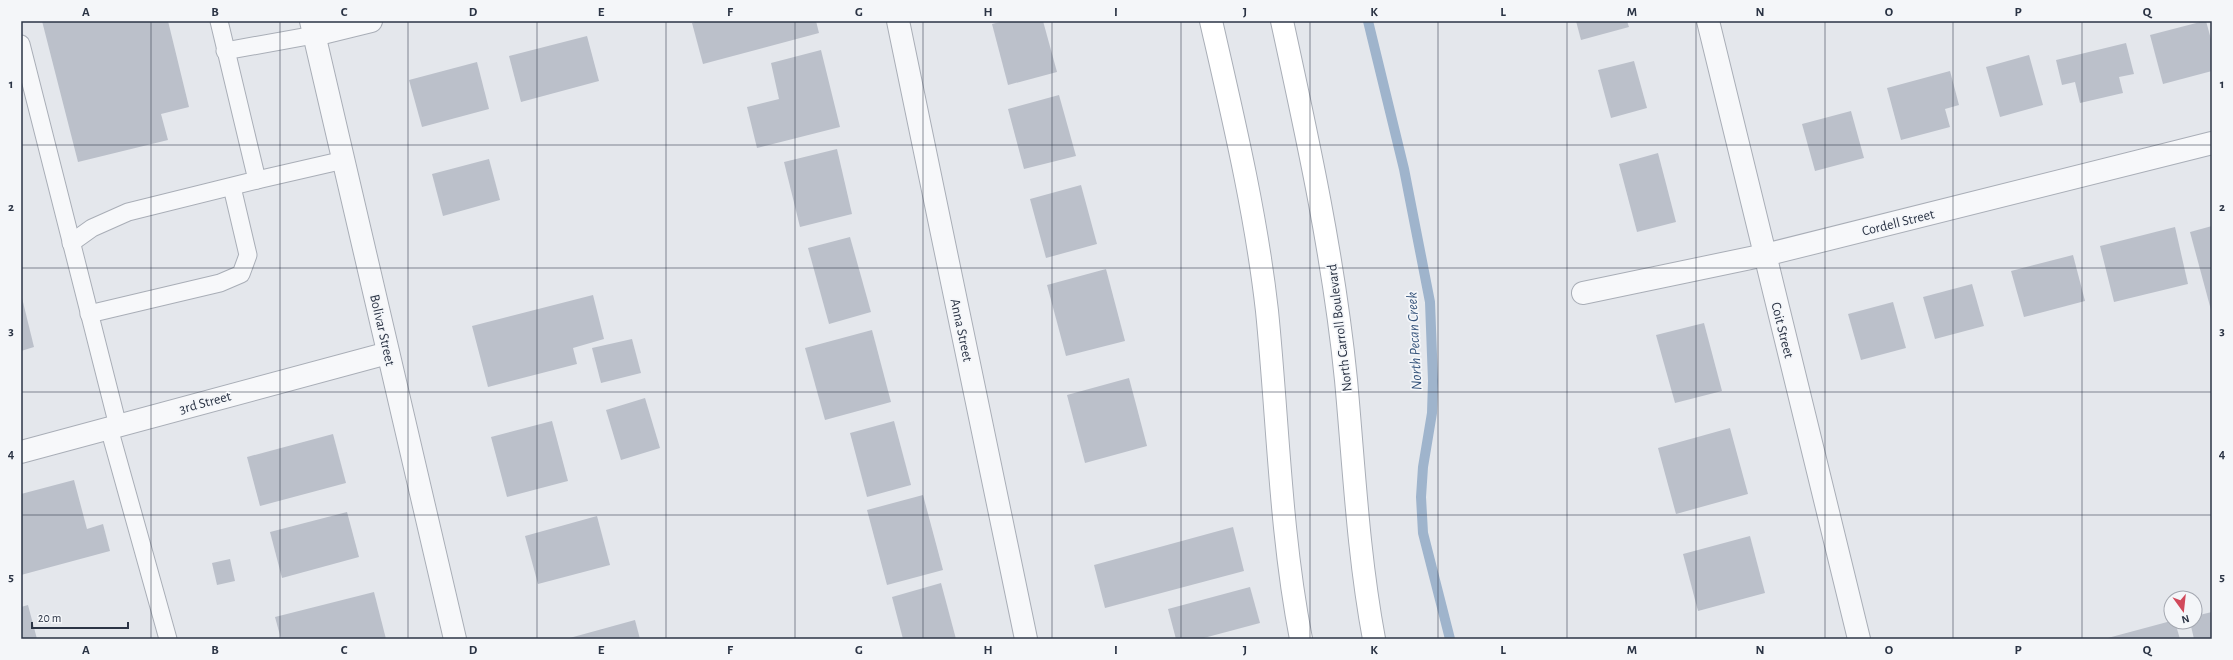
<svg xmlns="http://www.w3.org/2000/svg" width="2233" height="660" font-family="'Alegreya Sans',sans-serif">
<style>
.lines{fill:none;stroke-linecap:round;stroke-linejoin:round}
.stream{stroke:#9fb4cc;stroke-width:10}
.building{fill:#bbc0ca}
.lane-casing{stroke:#a9aeb7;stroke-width:19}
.street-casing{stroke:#a9aeb7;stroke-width:24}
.secondary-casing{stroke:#a9aeb7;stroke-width:24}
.lane{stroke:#f7f8fa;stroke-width:17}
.street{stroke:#f7f8fa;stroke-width:22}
.secondary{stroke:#fff;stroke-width:22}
.grid{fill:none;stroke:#2b3445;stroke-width:1;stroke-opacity:0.55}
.labels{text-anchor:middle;stroke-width:3.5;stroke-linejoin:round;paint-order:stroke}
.street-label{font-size:14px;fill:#2b3445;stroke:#f4f6f9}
.water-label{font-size:15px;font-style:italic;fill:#34527a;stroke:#f4f6f9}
.neatline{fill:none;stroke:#2b3445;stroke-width:1.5}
.grid-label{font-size:13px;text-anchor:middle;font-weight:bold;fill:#2b3445}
</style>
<rect width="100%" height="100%" fill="#e4e7ec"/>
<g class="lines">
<!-- stream -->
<path class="stream" d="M1368 21 1404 169 1430 302 1433 381 1432 413 1423 467 1421 497 1423 533 1450 639"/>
</g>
<!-- building -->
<g class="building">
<path d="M42 21H168L189 107 161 114 168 140 78 162Z"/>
<path d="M699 21H816L819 33 703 64 692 23Z"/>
<path d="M1004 21H1043L1057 72 1008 85 992 24Z"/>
<path d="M1576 21H1627L1629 27 1581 40Z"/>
<path d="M2204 21H2206L2212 43V71L2163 84 2150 35Z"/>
<path d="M587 36 599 81 521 102 509 56Z"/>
<path d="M2126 43 2134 74 2119 77 2123 93 2080 103 2075 82 2062 85 2056 60Z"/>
<path d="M821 50 840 127 757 148 747 107 779 99 771 63Z"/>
<path d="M2029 55 2043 105 2000 117 1986 67Z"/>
<path d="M1634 61 1647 108 1611 118 1598 70Z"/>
<path d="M477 62 489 109 422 127 409 80Z"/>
<path d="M1950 71 1959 105 1945 109 1950 127 1901 140 1887 88Z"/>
<path d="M1059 95 1076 156 1024 169 1008 109Z"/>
<path d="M1851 111 1864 158 1815 171 1802 124Z"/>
<path d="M837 149 852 214 800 227 784 162Z"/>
<path d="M1658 153 1676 222 1637 232 1619 164Z"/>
<path d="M489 159 500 200 443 216 432 174Z"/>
<path d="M1081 185 1097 244 1046 258 1030 199Z"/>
<path d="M2212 226V309L2211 310 2190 232Z"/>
<path d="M2175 227 2188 284 2114 302 2100 246Z"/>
<path d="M850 237 871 312 829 324 808 248Z"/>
<path d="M2073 255 2085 301 2024 317 2011 271Z"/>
<path d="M1106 269 1125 341 1066 356 1047 285Z"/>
<path d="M1972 284 1984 326 1935 339 1923 297Z"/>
<path d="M593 295 604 339 573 348 577 364 488 387 472 326Z"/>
<path d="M22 298 34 347 21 351V299Z"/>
<path d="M1893 302 1906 348 1861 360 1848 314Z"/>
<path d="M1704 323 1722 391 1675 403 1656 335Z"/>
<path d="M872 330 891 402 825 420 805 348Z"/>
<path d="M632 339 641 373 601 383 592 348Z"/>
<path d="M1129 378 1147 446 1085 463 1067 395Z"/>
<path d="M645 398 660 448 621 460 606 410Z"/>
<path d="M552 421 568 481 507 497 491 437Z"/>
<path d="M894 421 911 485 867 497 850 433Z"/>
<path d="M1730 428 1748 494 1676 514 1658 448Z"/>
<path d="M333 434 346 483 260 506 247 457Z"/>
<path d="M74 480 87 529 103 524 110 551 21 575V494Z"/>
<path d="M923 495 943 570 887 585 867 510Z"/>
<path d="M347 512 359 557 282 578 270 532Z"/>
<path d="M597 516 610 565 538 584 525 536Z"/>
<path d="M1233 527 1244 571 1105 608 1094 565Z"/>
<path d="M1750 536 1765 593 1698 611 1683 554Z"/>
<path d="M230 559 235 581 217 585 212 563Z"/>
<path d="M941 583 956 639H903L892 597Z"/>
<path d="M1250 587 1260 623 1200 639H1176L1168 609Z"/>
<path d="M374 592 386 639H281L275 617Z"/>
<path d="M28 605 37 639H21V607Z"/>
<path d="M2212 612V639H2194L2190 622H2195V616Z"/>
<path d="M635 620 640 639H566Z"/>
<path d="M2171 621 2175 622 2180 639H2104Z"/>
</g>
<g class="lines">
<!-- lane casing -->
<g class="lane-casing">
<g id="lane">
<path d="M21 44 118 426"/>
<path d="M225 51 314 35"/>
<path d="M257 180 344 160"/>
<path d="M71 243 92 228 128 212 257 180 219 21"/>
<path d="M89 314 220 283 241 274 248 255 232 187"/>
<path d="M109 428 168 639"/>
</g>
</g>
<!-- street casing -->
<g class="street-casing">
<g id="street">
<path d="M311 21 455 639"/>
<path d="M898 21 1026 639"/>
<path d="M1708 21 1859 639"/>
<path d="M314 35 371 21"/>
<path d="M1583 293 1765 255 2212 143"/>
<path d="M21 452 388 353"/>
</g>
</g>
<!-- secondary casing -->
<g class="secondary-casing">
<g id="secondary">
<path d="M1211 21C1233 117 1256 213 1267 311 1278 420 1280 531 1301 639"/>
<path d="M1282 21C1308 140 1334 259 1346 380 1354 467 1358 553 1374 639"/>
</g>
</g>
<!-- lane -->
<use href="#lane" class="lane"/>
<!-- street -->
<use href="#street" class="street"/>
<!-- secondary -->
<use href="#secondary" class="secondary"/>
</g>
<!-- grid -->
<path class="grid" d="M151 21V639M280 21V639M408 21V639M537 21V639M666 21V639M795 21V639M923 21V639M1052 21V639M1181 21V639M1310 21V639M1438 21V639M1567 21V639M1696 21V639M1825 21V639M1953 21V639M2082 21V639M21 145H2212M21 268H2212M21 392H2212M21 515H2212"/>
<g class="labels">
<!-- street labels -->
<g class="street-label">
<text transform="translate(1898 222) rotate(-14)" y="5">Cordell Street</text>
<text transform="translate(1339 328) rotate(-97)" y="5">North Carroll Boulevard</text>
<text transform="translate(383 330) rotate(77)" y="5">Bolivar Street</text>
<text transform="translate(962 330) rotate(78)" y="5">Anna Street</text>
<text transform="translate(1783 330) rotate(76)" y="5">Coit Street</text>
<text transform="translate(205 402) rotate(-15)" y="5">3rd Street</text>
</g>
<!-- water labels -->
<g class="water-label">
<text transform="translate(1414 341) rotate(-93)" y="5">North Pecan Creek</text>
</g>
</g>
<!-- border -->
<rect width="2233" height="660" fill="none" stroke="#f4f6f9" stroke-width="44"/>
<!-- north arrow -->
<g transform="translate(2183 610) rotate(165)"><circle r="19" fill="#f4f6f9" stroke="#a4a8b1"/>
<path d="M0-3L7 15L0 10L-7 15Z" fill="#d1495b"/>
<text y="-6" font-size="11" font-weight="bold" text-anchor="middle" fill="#2b3445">N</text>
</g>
<!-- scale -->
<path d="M32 622v6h96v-6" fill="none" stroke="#2b3445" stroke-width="2"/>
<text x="38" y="622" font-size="12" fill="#2b3445" stroke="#f4f6f9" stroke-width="3" paint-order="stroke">20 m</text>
<rect x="22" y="22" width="2189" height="616" class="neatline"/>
<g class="grid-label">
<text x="86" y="16">A</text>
<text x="215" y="16">B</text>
<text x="344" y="16">C</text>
<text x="473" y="16">D</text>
<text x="601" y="16">E</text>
<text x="730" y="16">F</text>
<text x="859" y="16">G</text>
<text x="988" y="16">H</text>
<text x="1116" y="16">I</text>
<text x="1245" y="16">J</text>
<text x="1374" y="16">K</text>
<text x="1503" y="16">L</text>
<text x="1632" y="16">M</text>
<text x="1760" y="16">N</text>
<text x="1889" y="16">O</text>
<text x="2018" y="16">P</text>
<text x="2147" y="16">Q</text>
<text x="11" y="88">1</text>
<text x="2222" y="88">1</text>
<text x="11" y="211">2</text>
<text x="2222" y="211">2</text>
<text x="11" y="335">3</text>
<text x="2222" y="335">3</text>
<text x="11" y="458">4</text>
<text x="2222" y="458">4</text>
<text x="11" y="581">5</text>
<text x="2222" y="581">5</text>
<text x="86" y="654">A</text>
<text x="215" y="654">B</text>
<text x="344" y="654">C</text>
<text x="473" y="654">D</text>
<text x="601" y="654">E</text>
<text x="730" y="654">F</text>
<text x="859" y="654">G</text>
<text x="988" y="654">H</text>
<text x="1116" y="654">I</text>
<text x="1245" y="654">J</text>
<text x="1374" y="654">K</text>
<text x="1503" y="654">L</text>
<text x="1632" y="654">M</text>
<text x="1760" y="654">N</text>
<text x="1889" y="654">O</text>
<text x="2018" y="654">P</text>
<text x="2147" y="654">Q</text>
</g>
</svg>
